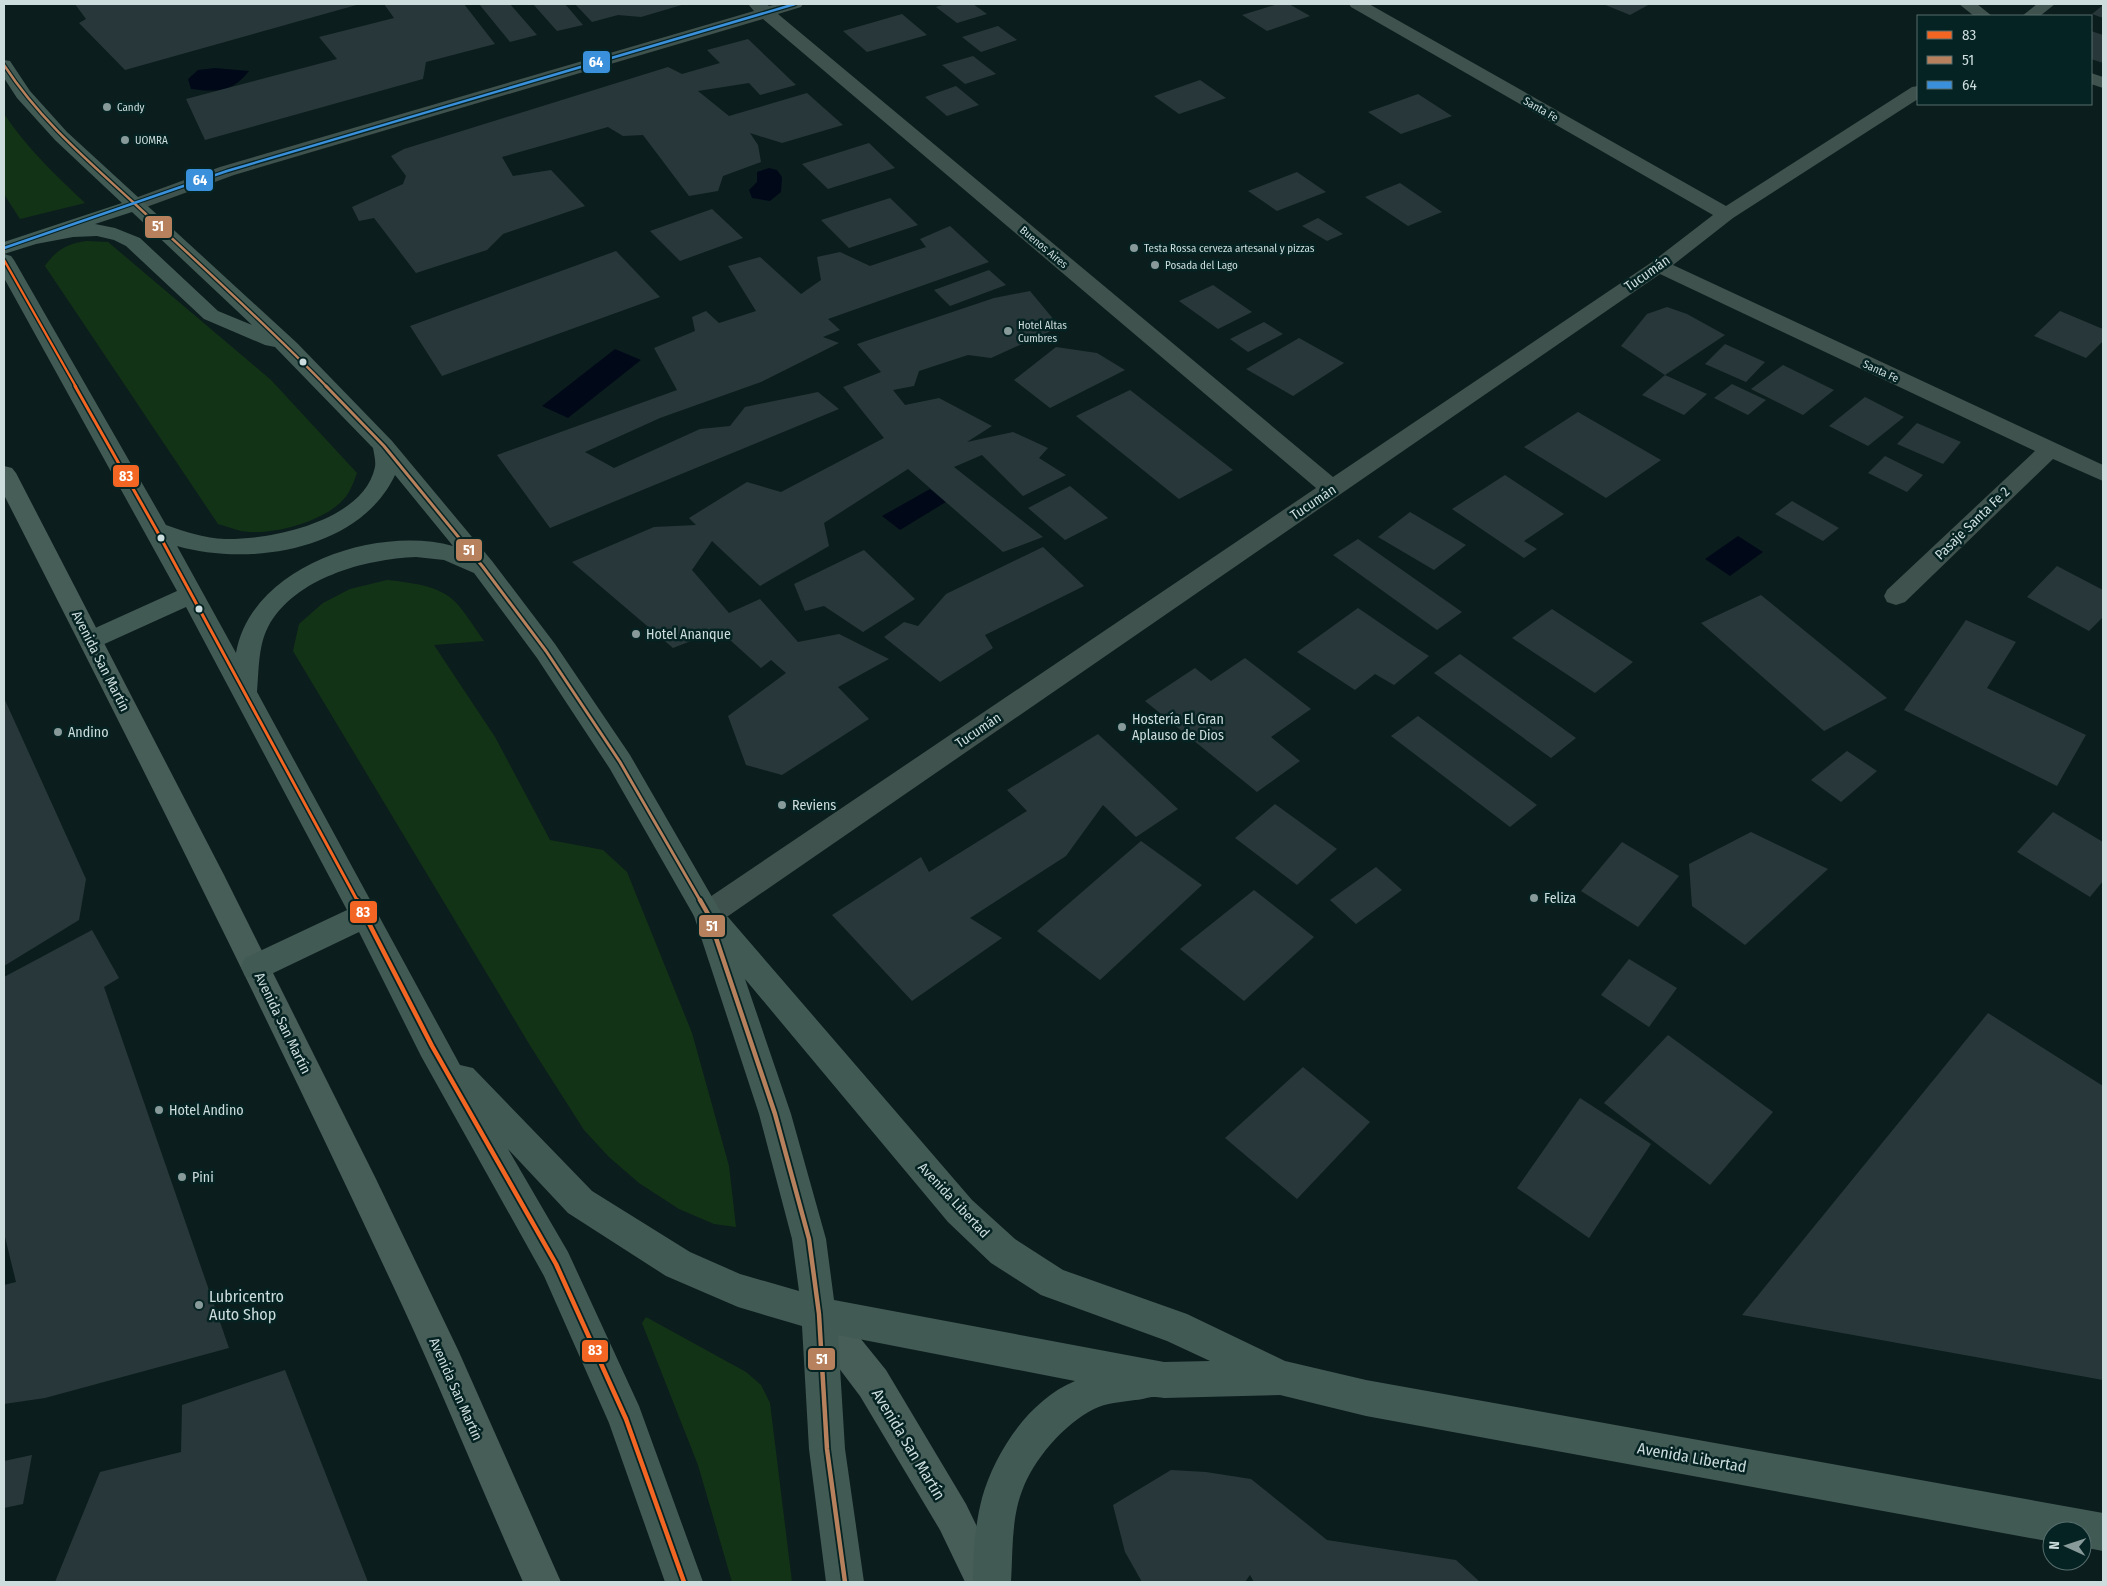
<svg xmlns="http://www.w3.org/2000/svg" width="2107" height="1586" font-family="'Fira Sans Condensed',sans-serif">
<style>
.green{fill:#133316}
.water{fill:#010919}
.building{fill:#28383a}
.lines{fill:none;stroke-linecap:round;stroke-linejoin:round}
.minor{fill:#40524d;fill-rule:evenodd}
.secondary{fill:#475d57;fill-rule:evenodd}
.primary{fill:#425a54;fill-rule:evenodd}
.bus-1-far2-casing{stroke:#062323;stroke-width:5}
.bus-1-far1-casing{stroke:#062323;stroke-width:6}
.bus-1-casing{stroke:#062323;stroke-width:8}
.bus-2-far2-casing{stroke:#062323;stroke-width:5}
.bus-2-far1-casing{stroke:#062323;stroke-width:6}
.bus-2-casing{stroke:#062323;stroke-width:8}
.bus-3-casing{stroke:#062323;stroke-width:5}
.bus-1-far2{stroke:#f26522;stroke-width:2.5}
.bus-1-far1{stroke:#f26522;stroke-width:3}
.bus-1{stroke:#f26522;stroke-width:4.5}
.bus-2-far2{stroke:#b6815c;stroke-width:2.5}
.bus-2-far1{stroke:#b6815c;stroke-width:3}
.bus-2{stroke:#b6815c;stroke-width:4.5}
.bus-3{stroke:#3a90db;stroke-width:2.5}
.poi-dot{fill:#899a9a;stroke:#062323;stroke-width:2}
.bus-dot{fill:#cddddd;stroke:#062323;stroke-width:2}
.labels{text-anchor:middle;stroke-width:5;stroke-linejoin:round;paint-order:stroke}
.far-poi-label{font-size:11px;fill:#cddddd;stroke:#062323;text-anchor:start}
.far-street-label{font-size:11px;fill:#cddddd;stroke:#062323}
.street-label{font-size:14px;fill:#cddddd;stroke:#062323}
.poi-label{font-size:14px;fill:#cddddd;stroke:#062323;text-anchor:start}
.near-poi-label{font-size:16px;fill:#cddddd;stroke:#062323;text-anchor:start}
.near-street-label{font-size:16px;fill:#cddddd;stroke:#062323}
.line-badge{stroke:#062323;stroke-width:2}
.badge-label{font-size:14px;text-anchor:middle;font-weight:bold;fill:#fff}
</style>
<rect width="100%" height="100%" fill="#0c1d1d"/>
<!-- green -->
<g class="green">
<path d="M4 114C27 148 55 175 85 203L20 219 4 194Z"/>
<path d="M87 241 108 242 271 380 357 473C353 484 349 495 340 503 318 523 270 536 241 531 233 529 226 526 218 524L45 266C56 250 68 243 87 241Z"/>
<path d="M387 580C412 583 442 585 459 606 468 617 476 630 484 641L434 645 495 737 550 840 603 850 627 872 692 1033 729 1166 736 1227 714 1224 679 1209 639 1183 609 1157 584 1130 531 1047 293 651 299 624 323 603 350 589Z"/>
<path d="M646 1317 746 1372 761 1385 770 1403 792 1582H732L698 1465 642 1323Z"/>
</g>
<!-- water -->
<g class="water">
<path d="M215 68 249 71C232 93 216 92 191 89L188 79 198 70Z"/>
<path d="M769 168 777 170 782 177 781 192 770 201 752 198 749 190 757 182V172Z"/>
<path d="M615 349 641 360 568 418 542 406Z"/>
<path d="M930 489 946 502 900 530 882 516Z"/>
<path d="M1738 536 1763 552 1730 576 1705 559Z"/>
</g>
<!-- building -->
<g class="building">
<path d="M75 4H360L125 70 79 23 86 19Z"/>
<path d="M384 4H464L495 44 426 62 423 79 205 140 186 99 337 59 319 37 394 18Z"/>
<path d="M479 4H510L537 35 510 42Z"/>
<path d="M533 4H565L583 25 557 31Z"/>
<path d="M575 4H685L641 17 618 15 592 22Z"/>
<path d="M946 4H973L987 14 957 23 936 7Z"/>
<path d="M1278 4H1289L1310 16 1267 31 1242 15Z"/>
<path d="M1603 4H1650L1630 15Z"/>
<path d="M2103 5V18L2092 14Z"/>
<path d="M902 14 927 35 867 52 843 31Z"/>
<path d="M998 26 1017 40 981 52 962 37Z"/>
<path d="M2091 31 2103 35V63L2091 59Z"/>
<path d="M748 39 796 85 760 95 749 83 698 91 729 116 807 93 843 125 782 143 750 133 758 145 761 162 723 176 718 191 689 196 643 135 623 136 608 127 502 157 513 176 551 170 585 206 503 234 487 250 416 273 374 218 359 221 352 207 403 184 406 176 391 156 404 149 668 67 682 74 720 63 707 50Z"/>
<path d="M973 56 996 74 965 84 942 65Z"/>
<path d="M1200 80 1226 98 1179 114 1154 96Z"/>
<path d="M956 86 979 105 947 116 925 97Z"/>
<path d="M1418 94 1452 116 1401 134 1368 112Z"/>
<path d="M869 143 895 168 828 189 802 164Z"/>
<path d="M1297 172 1326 192 1277 211 1248 191Z"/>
<path d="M1400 183 1442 212 1408 226 1365 197Z"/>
<path d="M890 198 918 225 849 248 821 220Z"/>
<path d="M712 209 743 238 680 261 650 231Z"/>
<path d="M1318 218 1343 234 1327 241 1302 226Z"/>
<path d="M950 226 989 262 828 319 840 330 823 337 839 343 761 382 660 418 585 452 614 468 700 429 730 426 745 407 818 392 839 409 550 528 497 455 677 390 654 348 695 331 692 317 706 311 719 323 756 311 728 266 760 257 801 294 821 280 817 257 840 252 870 266 926 247 920 239Z"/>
<path d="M616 251 660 297 442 376 410 326Z"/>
<path d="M989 270 1006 285 950 306 934 290Z"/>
<path d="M1213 285 1252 312 1218 329 1179 301Z"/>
<path d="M1030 291 1060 327 991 358 968 355 919 371 914 386 893 390 905 405 939 398 992 426 967 442 1013 432 1048 448 1039 458 1066 475 1023 496 982 455 954 467 1043 537 1003 552 908 469 824 523 829 546 760 586 712 541 692 570 729 613 760 599 798 642 839 634 889 659 838 687 869 719 782 775 746 765 728 716 786 673 771 660 761 668 719 630 673 648 572 562 654 527 696 525 689 518 747 482 781 492 884 438 843 387 881 372 857 344 994 298Z"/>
<path d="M1667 307 1687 314 1725 335 1665 375 1621 346 1647 314Z"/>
<path d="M2060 311 2103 329V341L2086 358 2034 336Z"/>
<path d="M1264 322 1283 334 1248 352 1230 339Z"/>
<path d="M1299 338 1344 363 1293 396 1246 369Z"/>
<path d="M1725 344 1765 362 1746 382 1705 364Z"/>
<path d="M1056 347 1097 353 1125 370 1050 408 1014 380Z"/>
<path d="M1783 365 1834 390 1803 415 1751 389Z"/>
<path d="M1665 375 1707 394 1684 415 1642 395Z"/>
<path d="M1732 384 1766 400 1748 415 1714 398Z"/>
<path d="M1130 390 1233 470 1179 499 1076 416Z"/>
<path d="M1865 397 1904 417 1868 446 1829 426Z"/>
<path d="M1578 412 1661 460 1606 498 1524 447Z"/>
<path d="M1917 423 1961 442 1943 464 1897 444Z"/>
<path d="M1885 456 1923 475 1907 492 1868 473Z"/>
<path d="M1505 475 1564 514 1524 541 1537 549 1524 558 1452 509Z"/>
<path d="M1070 486 1108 518 1065 540 1028 508Z"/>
<path d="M1792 501 1839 528 1823 541 1775 514Z"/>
<path d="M1410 512 1466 545 1434 570 1378 537Z"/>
<path d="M1358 539 1462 612 1437 630 1333 555Z"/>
<path d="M1043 547 1084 586 985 635 993 648 940 682 884 637 904 622 918 626 946 594Z"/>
<path d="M864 550 915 599 863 632 824 606 805 611 794 584Z"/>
<path d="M2057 566 2103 590V617L2089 631 2027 597Z"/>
<path d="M1761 595 1887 698 1824 731 1701 623Z"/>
<path d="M1358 608 1412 645 1429 656 1394 685 1375 674 1355 690 1297 652Z"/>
<path d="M1552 609 1633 662 1595 693 1512 638Z"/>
<path d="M1966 620 2016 642 1987 688 2086 735 2057 786 1904 710Z"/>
<path d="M1460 654 1576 738 1551 758 1434 673Z"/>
<path d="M1245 658 1311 709 1271 737 1300 761 1257 792 1145 701 1195 668 1211 681Z"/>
<path d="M4 698 86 879 79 920 4 966Z"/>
<path d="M1418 716 1537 805 1510 827 1391 736Z"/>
<path d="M1098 734 1178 809 1136 837 1103 805 1066 856 970 918 1002 938 912 1001 832 915 921 857 929 872 1027 811 1007 790Z"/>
<path d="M1847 751 1877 771 1841 802 1811 780Z"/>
<path d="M1275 804 1337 849 1297 885 1235 838Z"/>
<path d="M2053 812 2103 842V881L2090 897 2017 852Z"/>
<path d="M1751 832 1828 869 1745 945 1692 906 1689 864Z"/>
<path d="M1141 841 1202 885 1100 980 1037 931Z"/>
<path d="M1622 842 1679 876 1638 927 1581 891Z"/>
<path d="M1376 867 1402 890 1356 924 1330 900Z"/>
<path d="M1254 890 1314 937 1244 1001 1180 949Z"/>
<path d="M92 930 119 978 104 987 229 1348 45 1398 4 1404V1285L16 1282 4 1233V977Z"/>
<path d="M1629 959 1677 988 1649 1027 1601 995Z"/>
<path d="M1988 1013 2103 1086V1380L1742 1315Z"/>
<path d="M1668 1035 1773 1112 1710 1185 1604 1103Z"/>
<path d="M1303 1067 1370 1122 1297 1199 1225 1138Z"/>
<path d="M1580 1098 1651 1144 1589 1238 1517 1188Z"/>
<path d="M285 1370 368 1582H55L100 1472 181 1452 182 1405Z"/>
<path d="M32 1455 23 1504 4 1508V1461Z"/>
<path d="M1171 1470 1206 1472 1251 1479 1327 1540 1456 1560 1480 1582H1254L1250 1575 1245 1582H1142L1125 1552 1113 1505Z"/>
</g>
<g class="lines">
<!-- minor -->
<g class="minor">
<path d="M748 4H766L769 6 778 4H803L801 7 778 14 1333 477 1652 262 1713 215 1351 7 1349 4H1369L1726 206 1912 87 1918 86V99L1733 218 1673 265 2103 465V481L2053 459 1905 602 1896 605 1887 602 1884 596 1887 590 2035 451 1660 274 718 923 708 926 698 923 693 914 698 905 1316 488 763 19 234 175 141 209 134 211 127 209 124 205 127 201 220 167 754 11Z"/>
<path d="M1959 4H1977L1992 16H1974Z"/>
<path d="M2037 4H2055L2040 16H2022Z"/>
<path d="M2091 73 2103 77V88L2091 84Z"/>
</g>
<!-- secondary -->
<g class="secondary">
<path d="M4 466 12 468 16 473 223 873 376 1179 459 1352 561 1582H523C482 1490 444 1396 402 1305 275 1032 141 763 4 495Z"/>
<path d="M819 1297 831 1302 886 1370 966 1504 1004 1582H965L940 1530 860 1396 807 1326 802 1314 807 1302Z"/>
</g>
<!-- primary -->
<path class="primary" d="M4 60 10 61 30 91 67 132 297 343 392 441 492 561 555 644 630 755 723 916 728 917 972 1200 1015 1239 1063 1270 1187 1314 1285 1361 1366 1380 2103 1513V1551L2082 1547V1531H2052V1542L1366 1416 1280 1395 1164 1398C1147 1395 1149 1399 1135 1400 1121 1402 1106 1403 1094 1409 1064 1424 1033 1460 1022 1491 1011 1520 1013 1552 1011 1582H973C973 1554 975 1525 982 1498 995 1452 1029 1400 1075 1381L838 1335 845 1449 864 1582H826L809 1449 802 1326 738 1307 666 1276 568 1213 508 1149 568 1252 639 1406 703 1582H665L609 1423 544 1276 421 1056 359 932 267 976 256 980 245 976 241 967 245 958 347 910 186 607 100 646 91 649 82 646 78 640 82 634 177 591 4 278V254L11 256 14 260 166 525C185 532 205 538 225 539 271 540 364 521 375 467 376 461 374 454 373 448L275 347 265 345 204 319 126 246 114 240 97 236 73 237 36 244 4 254V242L122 203 55 140 17 98 4 78ZM132 212 252 325 218 311 140 238 115 228 95 224ZM395 475 453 546C377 525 251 566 236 653L177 546C250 567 360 550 395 475ZM416 557 444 560 474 573 537 658 610 769 694 916 759 1114 792 1239 799 1291 740 1274 690 1252 592 1191 473 1068 460 1065 257 692C259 671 258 646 268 627 294 578 365 559 416 557ZM745 979 948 1222 991 1263 1041 1295 1167 1341 1210 1361 1164 1362 834 1300 826 1239 791 1114Z"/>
<!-- bus-1-far2 casing -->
<g class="bus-1-far2-casing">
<path id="bus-1-far2" d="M4 260 76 387"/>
</g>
<!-- bus-1-far1 casing -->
<g class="bus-1-far1-casing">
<path id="bus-1-far1" d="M75 386 157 531 358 902"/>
</g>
<!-- bus-1 casing -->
<g class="bus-1-casing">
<path id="bus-1" d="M357 900 432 1046 556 1264 626 1419 684 1582"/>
</g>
<!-- bus-2-far2 casing -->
<g class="bus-2-far2-casing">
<path id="bus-2-far2" d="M4 65C40 120 86 159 134 203 199 264 265 323 327 387"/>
</g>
<!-- bus-2-far1 casing -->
<g class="bus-2-far1-casing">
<path id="bus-2-far1" d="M326 386 384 446 483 567 546 651 620 762 701 902"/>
</g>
<!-- bus-2 casing -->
<g class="bus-2-casing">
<path id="bus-2" d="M700 900 708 914 775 1114 809 1239 819 1314 827 1449 845 1582"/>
</g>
<!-- bus-3 casing -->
<g class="bus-3-casing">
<path id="bus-3" d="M4 248 227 171 795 4"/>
</g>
<!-- bus-1-far2 -->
<use href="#bus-1-far2" class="bus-1-far2"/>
<!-- bus-1-far1 -->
<use href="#bus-1-far1" class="bus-1-far1"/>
<!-- bus-1 -->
<use href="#bus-1" class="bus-1"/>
<!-- bus-2-far2 -->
<use href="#bus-2-far2" class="bus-2-far2"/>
<!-- bus-2-far1 -->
<use href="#bus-2-far1" class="bus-2-far1"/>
<!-- bus-2 -->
<use href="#bus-2" class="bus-2"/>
<!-- bus-3 -->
<use href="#bus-3" class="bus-3"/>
</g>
<!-- markers -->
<g class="poi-dot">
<circle cx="107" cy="107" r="5"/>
<circle cx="125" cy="140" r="5"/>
<circle cx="1134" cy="248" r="5"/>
<circle cx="1155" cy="265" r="5"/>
<circle cx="1008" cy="331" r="5"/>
<circle cx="636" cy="634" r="5"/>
<circle cx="1122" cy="727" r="5"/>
<circle cx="58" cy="732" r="5"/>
<circle cx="782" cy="805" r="5"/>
<circle cx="1534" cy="898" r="5"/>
<circle cx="159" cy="1110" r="5"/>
<circle cx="182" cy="1177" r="5"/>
<circle cx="199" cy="1305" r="5"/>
</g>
<g class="bus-dot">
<circle cx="303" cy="362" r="4.5"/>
<circle cx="161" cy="538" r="4.5"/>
<circle cx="199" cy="609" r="4.5"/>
</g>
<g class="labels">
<!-- far-poi labels -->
<g class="far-poi-label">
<text x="117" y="111">Candy</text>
<text x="135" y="144">UOMRA</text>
<text x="1144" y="252">Testa Rossa cerveza artesanal y pizzas</text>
<text x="1165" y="269">Posada del Lago</text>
<text x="1018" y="329">Hotel Altas<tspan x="1018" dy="13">Cumbres</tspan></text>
</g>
<!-- far-street labels -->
<g class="far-street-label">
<text transform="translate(1541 109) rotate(30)" y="4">Santa Fe</text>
<text transform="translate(1044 247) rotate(40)" y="4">Buenos Aires</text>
<text transform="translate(1881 371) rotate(25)" y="4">Santa Fe</text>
</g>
<!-- street labels -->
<g class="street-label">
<text transform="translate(1647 273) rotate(-35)" y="5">Tucumán</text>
<text transform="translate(1313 502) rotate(-34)" y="5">Tucumán</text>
<text transform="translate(1972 523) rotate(-44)" y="5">Pasaje Santa Fe 2</text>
<text transform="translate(101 661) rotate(63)" y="5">Avenida San Martín</text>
<text transform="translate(978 730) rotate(-34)" y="5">Tucumán</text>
<text transform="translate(283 1023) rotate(64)" y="5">Avenida San Martín</text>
<text transform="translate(954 1200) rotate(47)" y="5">Avenida Libertad</text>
<text transform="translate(456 1389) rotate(66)" y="5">Avenida San Martín</text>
</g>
<!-- poi labels -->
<g class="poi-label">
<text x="646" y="639">Hotel Ananque</text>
<text x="1132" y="724">Hostería El Gran<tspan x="1132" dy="16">Aplauso de Dios</tspan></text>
<text x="68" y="737">Andino</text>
<text x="792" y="810">Reviens</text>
<text x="1544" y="903">Feliza</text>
<text x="169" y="1115">Hotel Andino</text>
<text x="192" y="1182">Pini</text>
</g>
<!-- near-poi labels -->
<g class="near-poi-label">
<text x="209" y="1302">Lubricentro<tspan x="209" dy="18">Auto Shop</tspan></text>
</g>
<!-- near-street labels -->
<g class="near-street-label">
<text transform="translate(909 1444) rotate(59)" y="6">Avenida San Martín</text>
<text transform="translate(1692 1457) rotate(10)" y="6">Avenida Libertad</text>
</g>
</g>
<g class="line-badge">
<rect x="582" y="50" width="29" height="24" rx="5" fill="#3a90db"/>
<rect x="185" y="168" width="29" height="24" rx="5" fill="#3a90db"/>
<rect x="144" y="215" width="29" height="24" rx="5" fill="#b6815c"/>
<rect x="112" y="464" width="28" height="24" rx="5" fill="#f26522"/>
<rect x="455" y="538" width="28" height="24" rx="5" fill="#b6815c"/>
<rect x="349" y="900" width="29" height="24" rx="5" fill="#f26522"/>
<rect x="698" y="914" width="28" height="24" rx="5" fill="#b6815c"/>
<rect x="581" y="1339" width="28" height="24" rx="5" fill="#f26522"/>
<rect x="807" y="1347" width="29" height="24" rx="5" fill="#b6815c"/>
</g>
<g class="badge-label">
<text x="596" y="67">64</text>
<text x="200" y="185">64</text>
<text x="158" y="231">51</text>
<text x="126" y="481">83</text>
<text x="469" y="555">51</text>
<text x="363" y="917">83</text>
<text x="712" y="931">51</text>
<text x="595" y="1355">83</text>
<text x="822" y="1364">51</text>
</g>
<!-- border -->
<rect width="2107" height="1586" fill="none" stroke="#cddddd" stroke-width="10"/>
<!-- legend -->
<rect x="1917" y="15" width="175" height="90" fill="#062323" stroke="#566d6d"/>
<rect x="1927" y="31" width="25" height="8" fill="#f26522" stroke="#566d6d"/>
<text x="1962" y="40" font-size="15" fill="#cddddd">83</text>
<rect x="1927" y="56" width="25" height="8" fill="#b6815c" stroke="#566d6d"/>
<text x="1962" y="65" font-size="15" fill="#cddddd">51</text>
<rect x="1927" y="81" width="25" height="8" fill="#3a90db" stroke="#566d6d"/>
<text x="1962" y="90" font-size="15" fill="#cddddd">64</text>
<!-- north arrow -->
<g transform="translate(2067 1546) rotate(273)"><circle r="24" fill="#062323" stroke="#566d6d"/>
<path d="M0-4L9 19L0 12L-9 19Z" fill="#899a9a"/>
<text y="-8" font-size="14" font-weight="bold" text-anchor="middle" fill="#cddddd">N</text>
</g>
</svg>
